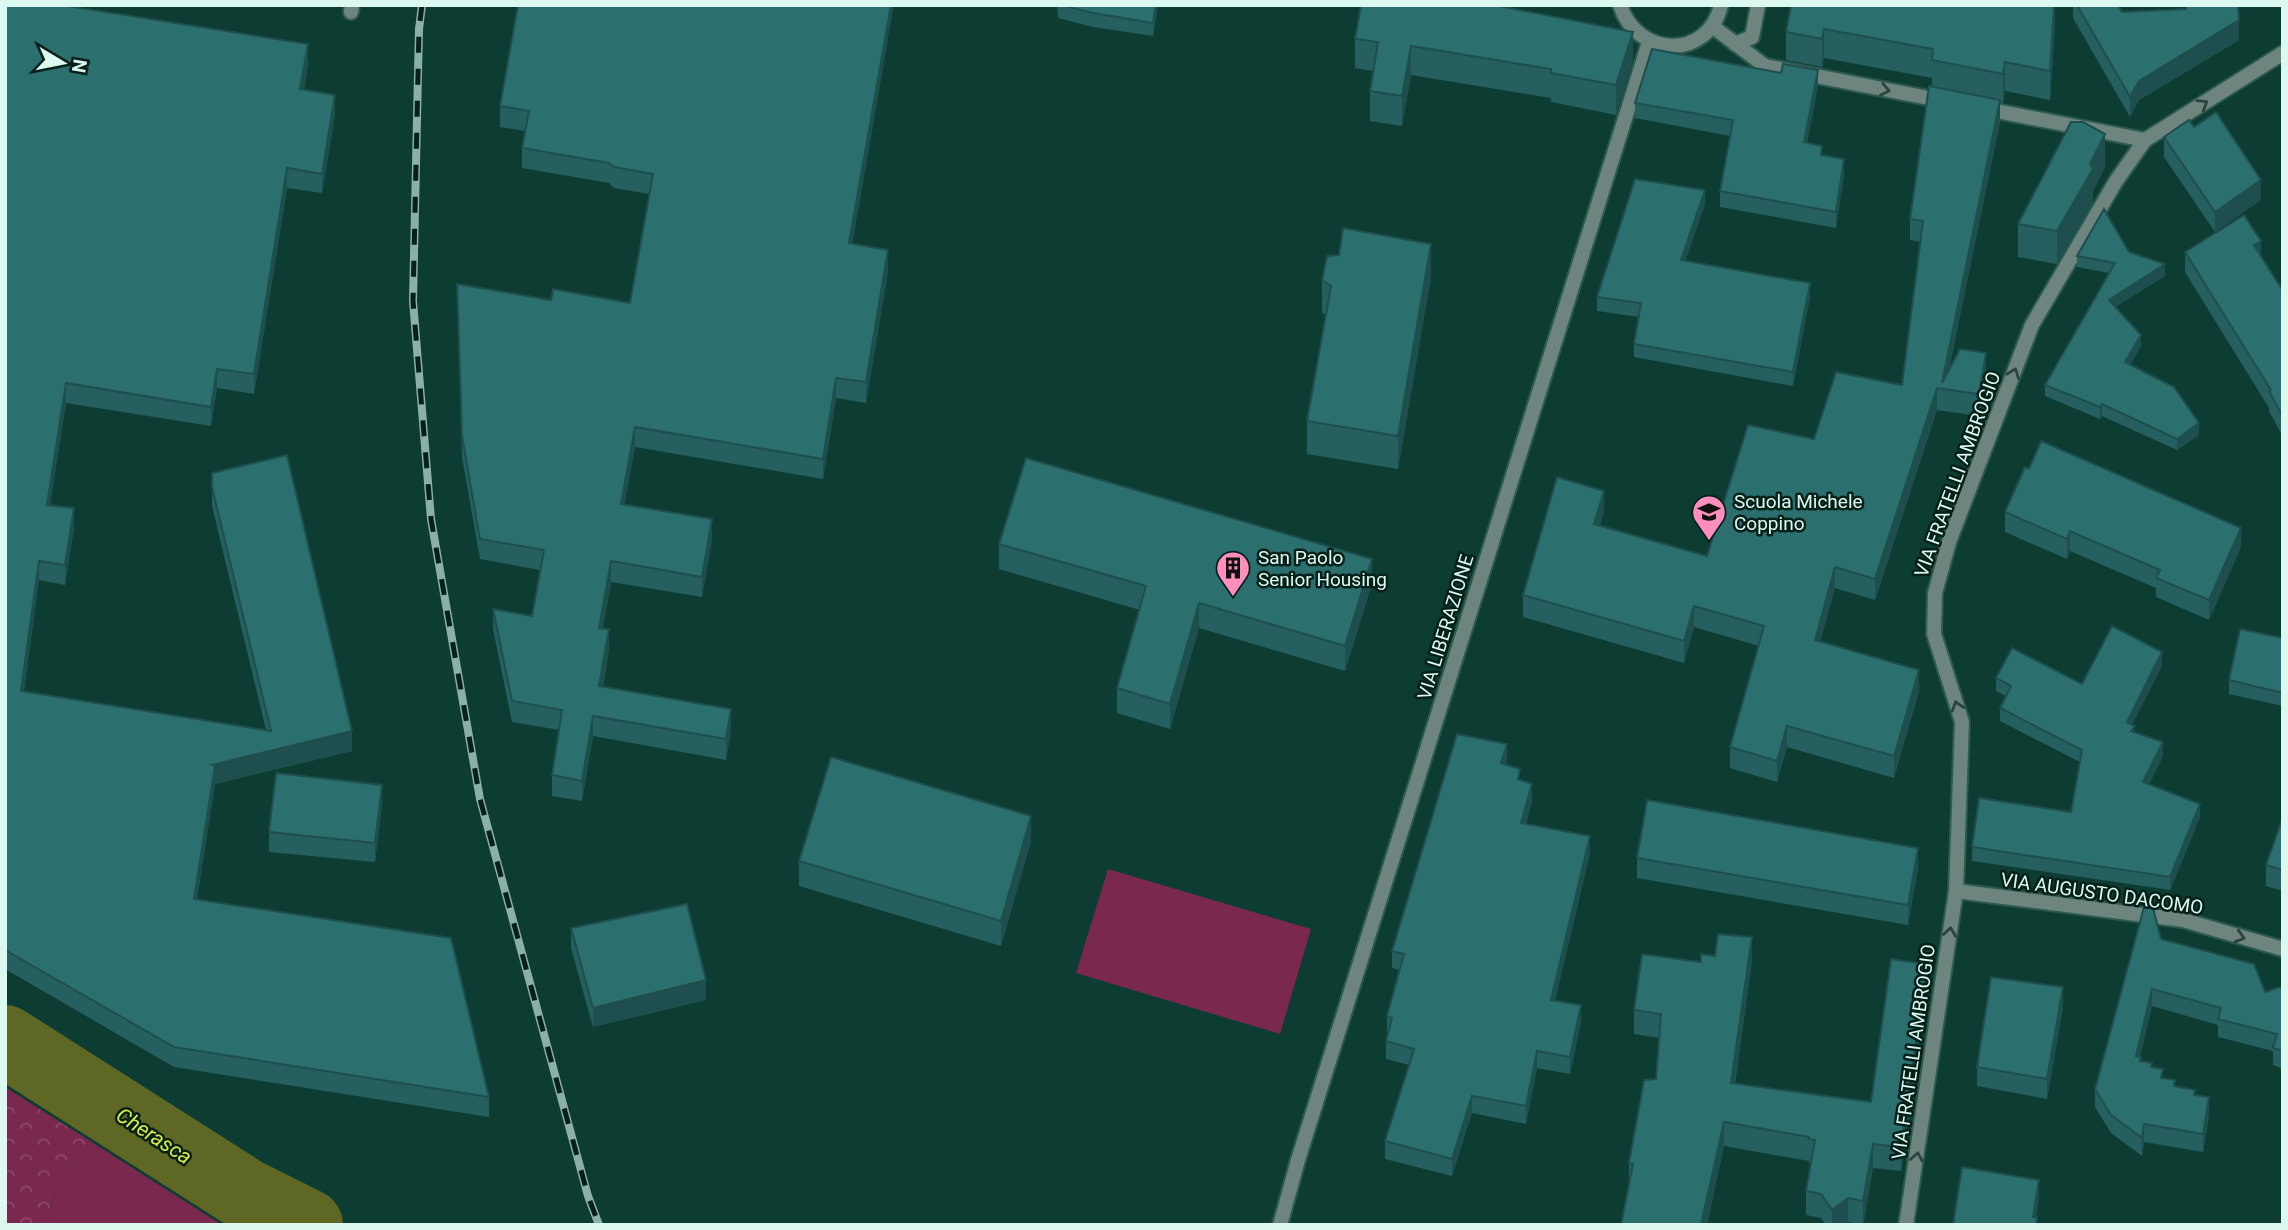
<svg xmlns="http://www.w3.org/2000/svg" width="2288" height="1230" font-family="Roboto,sans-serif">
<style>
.grass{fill:#7b284e}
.forest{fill:url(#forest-crowns)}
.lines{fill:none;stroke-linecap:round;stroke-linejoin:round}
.river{stroke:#5f6724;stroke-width:72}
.lane-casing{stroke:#2d5a50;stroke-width:18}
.street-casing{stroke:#2d5a50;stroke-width:18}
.lane{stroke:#6d857e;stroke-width:14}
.street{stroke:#6d857e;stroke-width:14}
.rail-casing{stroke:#8bb0a6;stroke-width:8}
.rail{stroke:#07201a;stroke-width:5;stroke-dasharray:16;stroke-linecap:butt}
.wall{fill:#265f5f}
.shaded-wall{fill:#1f4e4e}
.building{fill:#2c6f6f;stroke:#1f4e4e;stroke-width:2}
.oneway{stroke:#2b433d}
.labels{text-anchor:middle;stroke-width:5;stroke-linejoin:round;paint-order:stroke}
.street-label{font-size:19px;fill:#dbf9f0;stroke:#07201a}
.poi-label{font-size:19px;fill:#dbf9f0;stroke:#07201a;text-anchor:start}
.water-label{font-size:21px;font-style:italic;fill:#daeb46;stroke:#07201a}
</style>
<defs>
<pattern id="forest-crowns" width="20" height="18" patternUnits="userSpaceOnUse" patternTransform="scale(1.75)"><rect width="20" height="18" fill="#7b284e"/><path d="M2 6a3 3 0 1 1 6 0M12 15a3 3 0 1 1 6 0" fill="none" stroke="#8d4868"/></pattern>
</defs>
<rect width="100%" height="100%" fill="#0c3c32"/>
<!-- grass -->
<g class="grass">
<path d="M1108 869 1311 929 1280 1034 1076 973Z"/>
<path d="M98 1146 222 1225H47L58 1179Z"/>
</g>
<!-- forest -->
<path class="forest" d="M5 1087 98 1146 58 1179 47 1225H5Z"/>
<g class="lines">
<!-- river -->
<path class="river" d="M5 1041 245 1194 307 1225"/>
<!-- lane casing -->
<g class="lane-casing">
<path id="lane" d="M1735 44 1752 37 1758 5"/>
</g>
<!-- street casing -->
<g class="street-casing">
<g id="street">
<path d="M1620 5C1637 58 1708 61 1721 5"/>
<path d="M351 12 352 5"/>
<path d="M1712 26 1765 66 1944 101"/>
<path d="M1981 108 2145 140"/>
<path d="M1956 891 2183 920 2283 949"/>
<path d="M1280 1225 1298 1160 1649 42"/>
<path d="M1906 1225 1956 891 1962 722 1934 634 1935 593 1949 542 2032 325 2116 181 2145 140 2283 53"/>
</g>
</g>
<!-- lane -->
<use href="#lane" class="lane"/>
<!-- street -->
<use href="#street" class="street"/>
<!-- rail casing -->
<g class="rail-casing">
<path id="rail" d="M422 5 419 29 413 301 431 519 480 799 588 1196 599 1225"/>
</g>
<!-- rail -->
<use href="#rail" class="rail"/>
</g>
<!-- wall -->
<g class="wall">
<path d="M5 5 308 64 304 90 335 115 322 193 287 188 254 394 217 388 211 426 66 403 50 505 74 528 65 585 39 580 24 691 266 730 212 506V473L352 751 215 784 197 899 489 1097V1117L174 1067 5 969Z"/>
<path d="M518 5 888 271 866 403 836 398 823 479 635 447 624 505 712 539 702 597 611 582 603 628 609 650 603 687 731 730 726 760 593 736 582 801 552 796V775L559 730 512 722 493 629V609L532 616 540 570 480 559 462 457 457 284 551 300 630 303 649 194 614 188 609 183 522 168V148L525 131 500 127V106Z"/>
<path d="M1057 5H1158L1153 36 1093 27 1058 18Z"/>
<path d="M1791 5 2055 25 2050 100 2005 91 2003 103 2000 102V122L1949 369 1986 375 1979 416 1937 410 1875 600 1835 588 1820 641 1919 691 1894 778 1787 747 1777 782 1730 768V747L1759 646 1694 627 1684 663 1523 617V595L1604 512 1600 525 1707 556 1814 439 1902 385 1921 242 1910 240V219L1932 87V78L1824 58 1822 67 1786 60V32Z"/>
<path d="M2073 5H2118L2122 12 2185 9V5H2238L2239 40 2139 100 2130 117 2073 18Z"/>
<path d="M1355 39 1633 61 1616 115 1551 102V98L1411 75 1402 126 1370 121V91L1373 71 1355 68Z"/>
<path d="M1818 86 1807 143 1844 175 1836 228 1720 207V191L1730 136 1635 118V103Z"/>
<path d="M2194 127 2261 200 2215 232 2164 157V137Z"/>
<path d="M2105 167 2093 191V202L2057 264 2018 257V224Z"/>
<path d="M1705 204 1685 261 1810 297 1793 386 1634 357V344L1639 317 1597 311V297Z"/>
<path d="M2129 252 2165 276 2115 307 2141 346 2130 365 2199 435 2177 450 2102 416 2100 419 2045 396V385L2109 273 2077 267V256Z"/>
<path d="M2185 252 2261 256 2283 291V437L2269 411V408L2185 272Z"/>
<path d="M1431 277 1398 469 1307 454V421L1326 315 1322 313V280Z"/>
<path d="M2029 469 2241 547 2209 620 2156 597V588L2070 551 2067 559 2005 532V512Z"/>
<path d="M999 544 1372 584 1345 671 1199 628 1170 729 1117 713V688L1140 610 999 569Z"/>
<path d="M2283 638V706L2229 694V680Z"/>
<path d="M2162 666 2132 724 2135 732 2163 756 2149 784 2200 817 2170 890 1972 861V847L2071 812 2080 762 2000 721V708L2006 696 1996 691V678L2082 684Z"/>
<path d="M1507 762 1506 765 1520 780 1532 801 1526 824 1590 853 1555 1001 1581 1022 1570 1074 1537 1068 1526 1124 1472 1113 1452 1176 1385 1159V1141L1409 1065 1386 1059V1041L1388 1034 1387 1033V1016L1399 970 1392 968V951Z"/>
<path d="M382 805 375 862 269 852V832Z"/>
<path d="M2283 817V891L2266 886V865Z"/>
<path d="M1031 841 1001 946 799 886V861Z"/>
<path d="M1637 858 1918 868 1908 925 1637 878Z"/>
<path d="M571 928 706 1000 593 1027 571 948Z"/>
<path d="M2161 939 2265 992 2283 986V1069L2273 1065V1051L2218 1037V1025L2152 1006 2140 1057 2141 1061 2152 1068 2163 1078 2175 1086 2195 1095 2209 1115 2203 1152 2144 1142 2142 1156 2111 1133 2095 1107V1089Z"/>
<path d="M1752 961 1735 1084 1871 1102 1925 1002 1901 1171 1873 1168 1863 1225 1848 1222 1845 1225H1826L1821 1218 1806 1215V1191L1811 1163H1809V1161L1724 1146 1707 1225H1621L1629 1184V1163L1656 1079 1659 1038 1634 1034V1010Z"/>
<path d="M2063 1007 2047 1099 1977 1086V1067Z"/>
</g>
<!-- shaded-wall -->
<g class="shaded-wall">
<path d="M891 5H894L849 264V243Z"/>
<path d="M1156 5H1158L1153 36V23Z"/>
<path d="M2055 5V25L2050 100V71Z"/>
<path d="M2239 20V40L2139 100 2130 117V97L2139 81Z"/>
<path d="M1824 29V58L1822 67V39Z"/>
<path d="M1633 32V61L1616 115V85Z"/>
<path d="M308 44V64L300 109V89Z"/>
<path d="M1411 46V75L1402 126V96Z"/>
<path d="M2005 62V91L2003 103V74Z"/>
<path d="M1818 70V86L1804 158V142Z"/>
<path d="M335 95V115L322 193V174Z"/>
<path d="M2000 100V122L1945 389 1942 383Z"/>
<path d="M2105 134V167L2093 191V202L2057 264V231Z"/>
<path d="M1844 159V175L1836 228V212Z"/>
<path d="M287 168V188L254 394V374Z"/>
<path d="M2261 180V200L2215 232V212Z"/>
<path d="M1705 190V204L1681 274V260Z"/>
<path d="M2261 241V262L2254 245Z"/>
<path d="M1431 244V277L1398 469V436Z"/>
<path d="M888 250V271L866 403V382Z"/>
<path d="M2165 264V276L2109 311V300Z"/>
<path d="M1810 283V297L1793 386V372Z"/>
<path d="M2141 335V346L2125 374V362Z"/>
<path d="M1986 353V375L1979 416V394Z"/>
<path d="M217 369V388L211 426V407Z"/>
<path d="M836 378V398L823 479V459Z"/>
<path d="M66 383V403L47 524V505Z"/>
<path d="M1937 388V410L1875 600V579Z"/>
<path d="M2102 404V416L2100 419V407Z"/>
<path d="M2199 423V435L2177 450V439Z"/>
<path d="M635 427V447L621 525V504Z"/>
<path d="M1604 491V512L1594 545V524Z"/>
<path d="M74 508V528L65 585V565Z"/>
<path d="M712 519V539L702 597V577Z"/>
<path d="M2241 528V547L2209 620V600Z"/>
<path d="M2070 531V551L2067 559V539Z"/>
<path d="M1372 559V584L1345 671V646Z"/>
<path d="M39 561V580L21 710V691Z"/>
<path d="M611 561V582L599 648V628Z"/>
<path d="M1835 567V588L1815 661V640Z"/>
<path d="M1199 603V628L1170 729V704Z"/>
<path d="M1694 606V627L1684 663V641Z"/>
<path d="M609 629V650L599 707V686Z"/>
<path d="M2162 652V666L2127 735V722Z"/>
<path d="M1919 670V691L1894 778V756Z"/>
<path d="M731 709V730L726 760V739Z"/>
<path d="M593 716V736L582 801V781Z"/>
<path d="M1787 726V747L1777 782V761Z"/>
<path d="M352 731V751L215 784 194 918V899L212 765Z"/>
<path d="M2163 742V756L2143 795V782Z"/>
<path d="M1507 744V762L1501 781V763Z"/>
<path d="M1532 784V801L1521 840V823Z"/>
<path d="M382 785V805L375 862V843Z"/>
<path d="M2200 804V817L2170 890V877Z"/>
<path d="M1031 816V841L1001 946V921Z"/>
<path d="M1590 836V853L1551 1017V1000Z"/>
<path d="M1918 848V868L1908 925V905Z"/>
<path d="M1752 937V961L1731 1107V1083Z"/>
<path d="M1925 978V1002L1901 1171V1147Z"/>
<path d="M706 980V1000L593 1027V1008Z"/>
<path d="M2063 987V1007L2047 1099V1079Z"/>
<path d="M2152 989V1006L2136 1074V1056Z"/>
<path d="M1581 1005V1022L1570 1074V1057Z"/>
<path d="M1537 1051V1068L1526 1124V1106Z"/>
<path d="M1472 1096V1113L1452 1176V1159Z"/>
<path d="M2209 1097V1115L2203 1152V1134Z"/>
<path d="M1724 1122V1146L1707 1225H1701Z"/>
<path d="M2144 1124V1142L2142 1156V1138Z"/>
<path d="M1873 1144V1168L1863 1225V1201Z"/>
<path d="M2039 1180V1199L2035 1225 2033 1217Z"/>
<path d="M1848 1198V1222L1845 1225H1832V1210Z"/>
</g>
<!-- building -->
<g class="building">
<path d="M5 5H62L308 44 300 89 335 95 322 174 287 168 254 374 217 369 211 407 66 383 47 505 74 508 65 565 39 561 21 691 271 731 212 487V473L287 455 352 731 212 765 215 766 194 899 451 938 489 1097 174 1047 5 950Z"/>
<path d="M518 5H891L849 243 888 250 866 382 836 378 823 459 635 427 621 504 712 519 702 577 611 561 599 628 609 629 599 686 731 709 726 739 593 716 582 781 552 775 562 710 512 701 493 609 532 616 544 550 480 539 462 436 457 284 551 300 553 289 630 303 653 174 614 167 609 163 522 148 529 111 500 106Z"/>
<path d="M1061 5H1156L1153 23 1093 13Z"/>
<path d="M1361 5H1494L1633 32 1616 85 1551 73V69L1411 46 1402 96 1370 91 1378 42 1355 39Z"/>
<path d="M1791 5H2054L2050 71 2005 62 2003 74 1932 60 1933 49 1824 29 1822 39 1786 32Z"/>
<path d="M2077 5H2118L2122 12 2186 9V5H2238L2239 20 2139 81 2130 97Z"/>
<path d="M1652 49 1781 73 1783 64 1818 70 1804 142 1822 146 1821 155 1844 159 1836 212 1720 191 1733 120 1635 103Z"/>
<path d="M1929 86 2000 100 1942 383 1960 349 1986 353 1979 394 1937 388 1875 579 1835 567 1815 640 1919 670 1894 756 1787 726 1777 761 1730 747 1764 626 1694 606 1684 641 1523 595 1557 477 1604 491 1594 524 1707 556 1748 425 1814 439 1836 372 1902 385 1923 221 1910 219Z"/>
<path d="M2216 112 2261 180 2215 212 2164 137 2189 120 2194 127Z"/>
<path d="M2071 122H2083L2105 134 2090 164 2093 169 2057 231 2018 224Z"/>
<path d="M1635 179 1705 190 1681 260 1810 283 1793 372 1634 344 1641 303 1597 297Z"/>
<path d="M2104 209 2129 252 2165 264 2109 300 2141 335 2125 362 2174 387 2199 423 2177 439 2102 404 2100 407 2045 385 2115 263 2077 256Z"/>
<path d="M2244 215 2261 241 2254 245 2283 291V417L2269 391 2271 390 2185 252Z"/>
<path d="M1343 228 1431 244 1398 436 1307 421 1331 286 1322 280 1327 256 1339 255Z"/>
<path d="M2041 441 2241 528 2209 600 2156 578 2160 570 2070 531 2067 539 2005 512 2025 467 2029 469Z"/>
<path d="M1026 458 1372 559 1345 646 1199 603 1170 704 1117 688 1146 586 999 544Z"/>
<path d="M2112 626 2162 652 2127 722 2135 726 2131 731 2163 742 2143 782 2200 804 2170 877 1972 847 1979 798 2071 812 2082 750 2000 708 2011 686 1996 678 2012 648 2082 684Z"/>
<path d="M2240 629 2283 638V693L2229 680Z"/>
<path d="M1457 734 1507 744 1501 763 1520 769 1518 779 1532 784 1521 823 1590 836 1551 1000 1581 1005 1570 1057 1537 1051 1526 1106 1472 1096 1452 1159 1385 1141 1414 1049 1386 1041 1392 1018 1387 1016 1404 954 1392 951Z"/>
<path d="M831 757 1031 816 1001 921 799 861Z"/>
<path d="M276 773 382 785 375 843 269 832Z"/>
<path d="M1647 800 1918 848 1908 905 1637 858Z"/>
<path d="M2283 817V870L2266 865Z"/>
<path d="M687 904 706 980 593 1008 571 928Z"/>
<path d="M2144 907 2153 908 2161 939 2254 964 2265 992 2283 986V1051L2273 1048 2277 1034 2218 1019 2221 1008 2152 989 2136 1056 2141 1057 2140 1061 2152 1063 2151 1067 2163 1069 2161 1078 2175 1080 2174 1086 2195 1090 2194 1095 2209 1097 2203 1134 2144 1124 2142 1138 2111 1115 2095 1089Z"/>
<path d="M1718 934 1752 937 1731 1083 1871 1102 1891 959 1925 964V978L1901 1147 1873 1144 1863 1201 1848 1198 1832 1210 1821 1194 1806 1191 1815 1140 1809 1139V1137L1724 1122 1701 1225H1621L1633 1164 1629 1163 1644 1080 1656 1079 1661 1014 1634 1010 1642 954 1701 962V954L1715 956Z"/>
<path d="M1991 977 2063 987 2047 1079 1977 1067Z"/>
<path d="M1962 1167 2039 1180 2033 1217H2037L2036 1225H1953Z"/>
</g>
<!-- one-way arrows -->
<defs><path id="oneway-chevron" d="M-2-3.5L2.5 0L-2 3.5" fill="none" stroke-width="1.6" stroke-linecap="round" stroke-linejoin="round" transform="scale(1.75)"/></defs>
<g class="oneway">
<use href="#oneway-chevron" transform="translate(1885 90) rotate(11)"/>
<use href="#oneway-chevron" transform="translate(2203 104) rotate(-32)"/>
<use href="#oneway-chevron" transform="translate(2014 373) rotate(-69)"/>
<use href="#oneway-chevron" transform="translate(1957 706) rotate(-107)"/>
<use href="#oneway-chevron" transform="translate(1950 932) rotate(-82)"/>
<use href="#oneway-chevron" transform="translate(2240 937) rotate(16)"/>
<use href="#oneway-chevron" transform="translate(1917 1157) rotate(-81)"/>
</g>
<!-- icons -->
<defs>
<g id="school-pin" transform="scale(1.75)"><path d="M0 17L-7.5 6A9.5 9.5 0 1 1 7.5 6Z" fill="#fe8ebb" stroke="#07201a"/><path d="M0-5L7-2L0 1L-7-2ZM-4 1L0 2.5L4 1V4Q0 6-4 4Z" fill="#111"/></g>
<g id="building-pin" transform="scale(1.75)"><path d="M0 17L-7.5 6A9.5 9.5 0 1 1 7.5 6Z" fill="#fe8ebb" stroke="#07201a"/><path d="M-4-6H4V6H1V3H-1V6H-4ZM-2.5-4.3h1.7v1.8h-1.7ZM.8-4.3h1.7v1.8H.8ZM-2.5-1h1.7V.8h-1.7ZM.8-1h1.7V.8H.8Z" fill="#111"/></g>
</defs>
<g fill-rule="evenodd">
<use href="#school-pin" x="1709" y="512"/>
<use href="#building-pin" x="1233" y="568"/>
</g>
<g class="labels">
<!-- street labels -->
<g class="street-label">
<text transform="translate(1957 474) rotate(-70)" y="7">VIA FRATELLI AMBROGIO</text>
<text transform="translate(1445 627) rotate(-73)" y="7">VIA LIBERAZIONE</text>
<text transform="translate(2102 893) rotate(8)" y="7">VIA AUGUSTO DACOMO</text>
<text transform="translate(1913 1052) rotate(-82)" y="7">VIA FRATELLI AMBROGIO</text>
</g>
<!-- poi labels -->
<g class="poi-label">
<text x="1734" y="508">Scuola Michele<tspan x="1734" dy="22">Coppino</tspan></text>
<text x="1258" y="564">San Paolo<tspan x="1258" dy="22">Senior Housing</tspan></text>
</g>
<!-- water labels -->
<g class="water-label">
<text transform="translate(154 1136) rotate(33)" y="7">Cherasca</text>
</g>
</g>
<!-- border -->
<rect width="2288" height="1230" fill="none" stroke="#dbf9f0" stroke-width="14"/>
<!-- north arrow -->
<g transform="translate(63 63) rotate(100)" stroke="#07201a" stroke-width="5" paint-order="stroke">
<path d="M0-5L12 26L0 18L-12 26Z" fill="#dbf9f0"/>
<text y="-10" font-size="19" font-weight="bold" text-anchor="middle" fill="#dbf9f0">N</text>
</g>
</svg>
